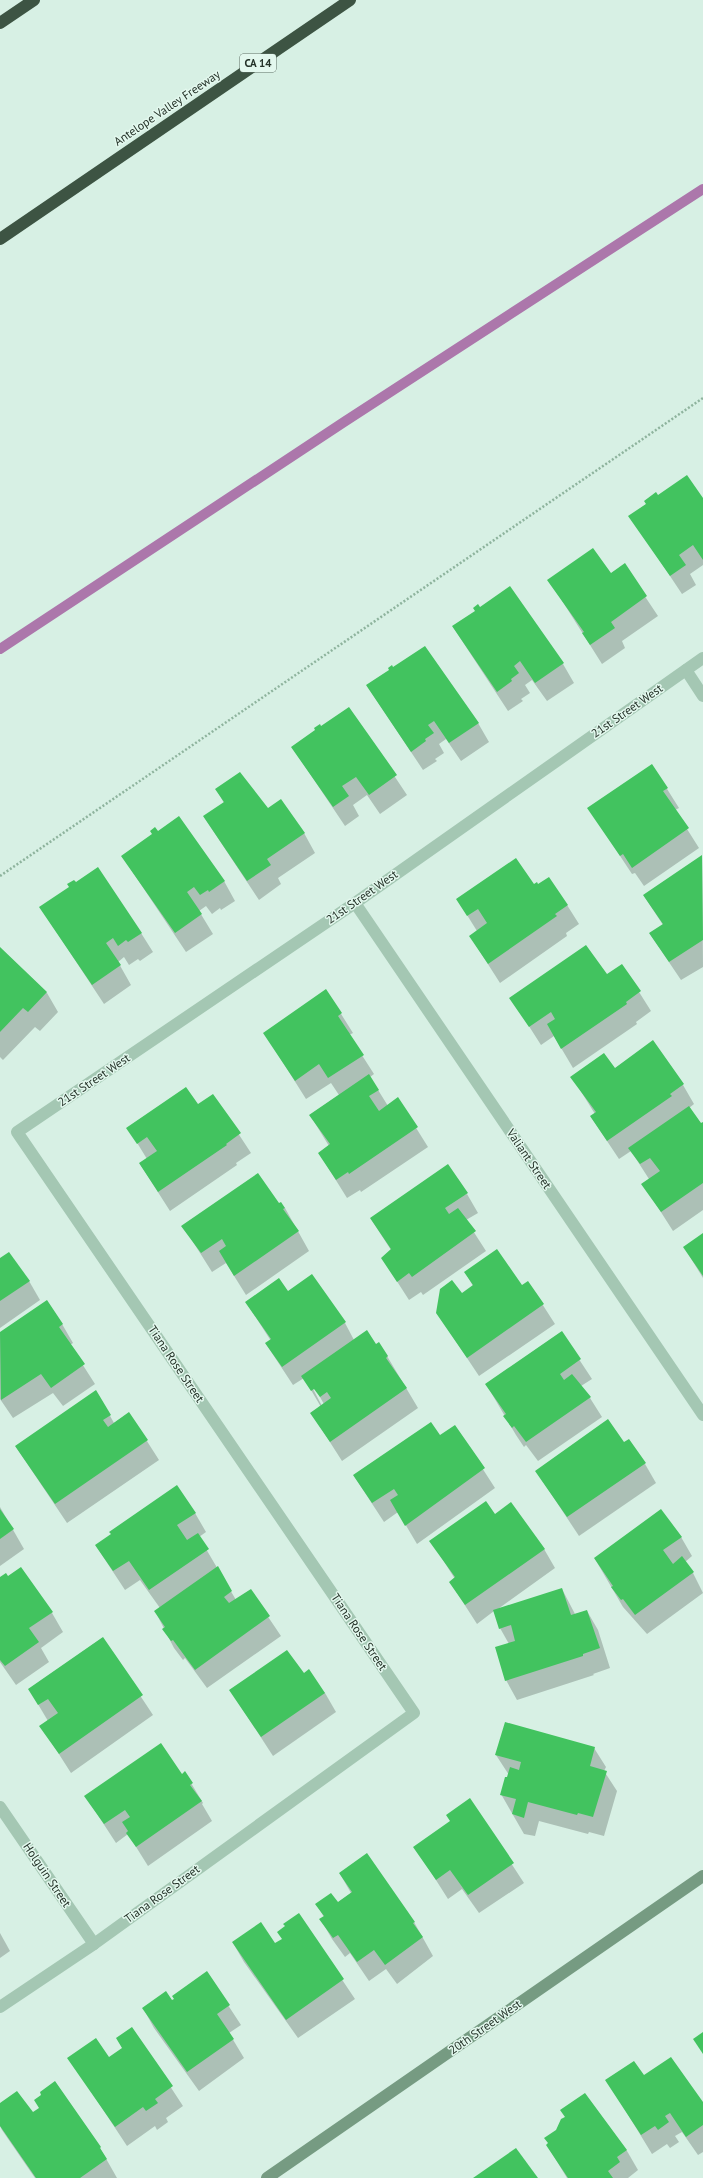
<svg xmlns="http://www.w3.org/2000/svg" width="703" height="2178" font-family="'PT Sans',sans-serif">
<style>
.shadow{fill:#0003;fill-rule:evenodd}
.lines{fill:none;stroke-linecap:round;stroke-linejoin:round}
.stream{stroke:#ac77ab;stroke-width:10}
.building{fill:#42c35f}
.path{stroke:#8eb39d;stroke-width:2.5;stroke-dasharray:2 2;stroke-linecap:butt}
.street{stroke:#a4c7b3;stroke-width:12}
.secondary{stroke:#769b82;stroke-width:12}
.highway{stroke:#3d5443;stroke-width:12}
.labels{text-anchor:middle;stroke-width:3;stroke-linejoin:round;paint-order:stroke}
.shield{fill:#e3f8ee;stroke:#5e6e64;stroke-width:1}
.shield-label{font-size:11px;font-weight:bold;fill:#253329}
.street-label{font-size:12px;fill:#253329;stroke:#e3f8ee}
</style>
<rect width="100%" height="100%" fill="#d7f0e4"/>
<!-- shadow -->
<g class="shadow">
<path d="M657 496 703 500V565L690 574 696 585 682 594 630 516Z"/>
<path d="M624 565 658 616 622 641 625 648 602 664 549 580 610 574Z"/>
<path d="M453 627 563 664 574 683 547 701 532 680 525 685 530 693 521 699 523 701 508 711Z"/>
<path d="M367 686 478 723 489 742 461 761 446 739 439 744 444 753 435 759 437 761 423 770Z"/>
<path d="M349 708 407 795 380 814 367 795 353 805 359 816 345 826 292 747Z"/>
<path d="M652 765 679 808 675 810 699 848 644 886 635 873 632 874 589 809Z"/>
<path d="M216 789 267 809 304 833 315 853 278 878 281 884 259 900 204 817 224 803Z"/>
<path d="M158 832 224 881 235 901 221 910 220 908 212 914 206 906 199 911 213 934 186 952 122 856Z"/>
<path d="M702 856 703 967 681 980 650 934 663 925 644 896Z"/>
<path d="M534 885 567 905 579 924 566 933 567 936 500 983 470 936 477 931 457 899Z"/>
<path d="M40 907 141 933 153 952 140 961 138 959 129 965 124 957 118 962 131 985 104 1004Z"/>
<path d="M0 948 47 993 58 1012 40 1031 35 1027 3 1060 0 1057Z"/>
<path d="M622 965 651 1011 636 1022 637 1024 573 1068 554 1036 541 1045 511 998 606 976Z"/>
<path d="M326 990 353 1033 349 1035 374 1074 370 1077 388 1106 398 1099 428 1147 361 1192 360 1190 347 1198 319 1153 329 1146 310 1115 339 1095 331 1083 306 1099 265 1034Z"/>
<path d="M653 1042 683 1085 694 1104 689 1108 703 1126V1210L673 1231 643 1184 649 1179 631 1151 619 1159 591 1117 595 1114 572 1077 614 1069Z"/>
<path d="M213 1095 251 1153 236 1163 237 1165 170 1211 140 1164 147 1159 128 1128 198 1106Z"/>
<path d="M467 1194 478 1213 466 1220 486 1251 423 1295 421 1292 409 1300 382 1258 391 1250 371 1219Z"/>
<path d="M278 1205 285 1208 309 1251 246 1295 226 1263 212 1272 183 1226Z"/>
<path d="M703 1234V1278L684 1247Z"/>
<path d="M0 1259 29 1281 40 1300 0 1328Z"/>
<path d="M465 1272 522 1286 528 1282 555 1324 479 1376 437 1313 473 1286Z"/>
<path d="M288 1292 345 1323 354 1340 387 1356 418 1408 342 1461 312 1414 321 1407 304 1378 293 1385 266 1344 271 1341 246 1302ZM315 1388 325 1406H322L313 1389Z"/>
<path d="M47 1301 62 1324 73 1343 70 1345 95 1384 63 1406 53 1393 13 1418 0 1399V1333Z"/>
<path d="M561 1332 592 1379 581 1386 590 1398 602 1417 538 1461 526 1445 524 1447 516 1435 486 1384Z"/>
<path d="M96 1391 114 1423 129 1413 159 1460 67 1523 16 1447Z"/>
<path d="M455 1426 495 1488 417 1544 398 1512 384 1522 354 1476 439 1437Z"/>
<path d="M645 1464 656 1483 579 1536 536 1471Z"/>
<path d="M0 1507 24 1549 0 1566Z"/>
<path d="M195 1513 206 1532 199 1537 236 1600 250 1590 281 1636 207 1688 185 1658 183 1660 174 1648 155 1611 160 1608 140 1580 125 1590 96 1546Z"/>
<path d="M494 1515 544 1549 555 1568 498 1609 562 1589 575 1614 587 1611 598 1630 610 1668 593 1674 594 1675 517 1700 506 1680 509 1644 500 1628 494 1611 477 1624 450 1582 455 1579 431 1541Z"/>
<path d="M681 1537 692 1556 685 1562 693 1573 703 1593 647 1634 623 1607 595 1559Z"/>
<path d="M8 1577 52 1613 63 1632 41 1648 49 1662 16 1685 0 1662V1579Z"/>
<path d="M102 1638 153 1715 71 1773 41 1726 48 1721 29 1689Z"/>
<path d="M303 1674 325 1693 336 1712 273 1756 230 1690Z"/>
<path d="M594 1748 606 1767 604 1771 617 1791 604 1836 589 1832 588 1834 539 1821 535 1836 524 1834 501 1794 509 1775 496 1755Z"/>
<path d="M185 1773 203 1803 202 1804 212 1821 148 1866 128 1834 116 1843 86 1797 182 1775Z"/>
<path d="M470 1800 524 1883 479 1913 462 1889 448 1899 415 1847 451 1822Z"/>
<path d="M367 1855 414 1922 433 1956 397 1984 386 1969 369 1981 350 1953 345 1957 332 1939 321 1920 324 1917 316 1904 337 1903 351 1893 340 1874Z"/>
<path d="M298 1914 355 1999 298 2038 244 1962 233 1943 275 1945 283 1940 286 1926Z"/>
<path d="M0 1933 10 1951 0 1958Z"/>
<path d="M207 1973 241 2025 229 2033 244 2058 199 2091 154 2028 143 2008 171 2002Z"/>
<path d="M132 2028 183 2106 166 2118 168 2122 157 2130 155 2126 127 2146 69 2058H109L123 2049Z"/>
<path d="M644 2077 703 2105V2152L698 2155 682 2132 675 2136 679 2142 670 2148 667 2144 652 2154 607 2080Z"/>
<path d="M55 2082 100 2148 117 2178H35L2 2130 0 2126V2104L32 2114 40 2109 42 2095Z"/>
<path d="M585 2094 627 2151 638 2170 628 2178H567L547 2145 565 2117Z"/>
</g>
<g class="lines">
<!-- stream -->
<path class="stream" d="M0 649 344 422 703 189"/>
</g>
<!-- building -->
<g class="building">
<path d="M687 475 703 498V560L693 545 679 555 686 565 670 576 628 516 646 504 644 501 656 492 658 495Z"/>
<path d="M593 548 611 573 625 563 647 596 611 622 615 628 590 645 582 633 584 632 547 580Z"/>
<path d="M510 586 564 663 535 683 520 661 514 666 519 673 511 679 512 681 497 692 452 626 475 611 473 608 478 604 480 607Z"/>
<path d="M425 646 479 723 449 743 434 721 428 725 434 733 425 739 426 741 411 752 366 685 389 670 388 668 392 665 393 667Z"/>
<path d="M349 707 397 775 369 795 356 777 342 786 349 796 333 807 291 747 315 730 314 728 320 724 321 726Z"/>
<path d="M652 764 668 788 663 791 689 828 632 868 623 854 620 856 587 808Z"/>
<path d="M240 772 268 808 281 799 305 833 267 859 271 865 247 881 203 816 224 802 215 789Z"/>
<path d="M179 816 225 881 209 892 208 890 200 895 194 887 187 892 202 914 175 933 121 856 152 834 150 831 155 827 158 831Z"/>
<path d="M702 855 703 940 669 962 649 933 663 924 643 895Z"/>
<path d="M516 858 534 884 537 882 538 884 549 877 568 905 555 914 557 916 488 964 469 936 487 923 478 909 467 916 456 899Z"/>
<path d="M98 867 142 933 128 942 126 940 118 946 113 938 106 943 121 965 92 985 39 907 69 887 67 884 74 880 76 882Z"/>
<path d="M586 945 607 974 622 964 641 991 626 1002 627 1004 561 1049 547 1024 555 1019 551 1012 529 1027 509 998Z"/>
<path d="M0 947 47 992 28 1012 23 1008 0 1032Z"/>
<path d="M326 989 342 1013 338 1016 364 1055 328 1078 319 1064 295 1081 263 1033Z"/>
<path d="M653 1040 684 1084 670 1094 672 1096 607 1141 590 1116 596 1112 570 1077 604 1053 615 1068Z"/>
<path d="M369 1074 379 1090 369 1096 379 1111 398 1097 418 1127 349 1174 348 1172 336 1180 318 1153 330 1144 309 1115Z"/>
<path d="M186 1087 198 1104 213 1094 241 1133 226 1144 227 1145 158 1192 139 1163 157 1151 147 1137 137 1144 126 1128Z"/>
<path d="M689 1106 701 1123 703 1122V1183L661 1212 641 1184 660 1171 650 1158 640 1164 628 1148Z"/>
<path d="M448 1164 468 1193 445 1208 449 1214 458 1208 476 1231 412 1277 409 1273 397 1282 381 1258 391 1249 370 1218Z"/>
<path d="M258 1173 279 1203 281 1202 285 1208 283 1209 299 1231 234 1276 219 1251 226 1246 222 1239 201 1253 181 1226Z"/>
<path d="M703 1233V1276L683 1247Z"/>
<path d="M497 1249 522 1285 528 1281 544 1304 467 1358 436 1313 440 1289 452 1280 462 1293 473 1285 464 1272Z"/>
<path d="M9 1252 30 1281 0 1301V1258Z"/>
<path d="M312 1274 346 1322 282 1367 265 1343 271 1339 245 1302 279 1278 288 1291Z"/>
<path d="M47 1300 63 1324 59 1327 85 1364 51 1388 41 1374 1 1400 0 1332Z"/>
<path d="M367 1330 376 1344 379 1342 388 1356 386 1358 407 1388 330 1442 310 1413 331 1398 327 1392 320 1397 314 1389 311 1391 301 1376Z"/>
<path d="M562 1331 581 1359 560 1374 564 1380 572 1374 591 1397 526 1442 514 1426 512 1428 503 1416 506 1414 485 1384Z"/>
<path d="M96 1390 111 1415 103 1420 108 1427 129 1412 148 1440 55 1504 15 1446Z"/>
<path d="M608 1419 624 1442 629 1439 646 1463 567 1517 535 1471Z"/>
<path d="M431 1422 440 1435 455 1425 485 1468 405 1526 390 1500 398 1495 394 1489 372 1503 353 1475Z"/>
<path d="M177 1485 196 1513 177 1525 187 1540 198 1533 209 1549 149 1590 129 1561 113 1571 95 1545 111 1534 109 1532Z"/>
<path d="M486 1501 495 1514 511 1502 545 1549 465 1605 449 1582 455 1577 429 1541Z"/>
<path d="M0 1509 14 1529 0 1539Z"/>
<path d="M661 1509 682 1537 663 1550 673 1564 682 1556 694 1572 635 1615 623 1599 621 1600 611 1587 613 1586 594 1558Z"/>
<path d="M218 1566 232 1591 224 1597 229 1603 251 1589 270 1616 195 1670 173 1640 171 1641 162 1629 165 1627 154 1611Z"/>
<path d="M21 1567 53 1612 29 1628 39 1642 5 1666 0 1660V1577L6 1573 8 1576Z"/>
<path d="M562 1588 571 1615 587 1610 600 1648 583 1654V1656L505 1681 495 1647 515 1641 511 1625 499 1629 493 1610Z"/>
<path d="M103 1637 143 1695 59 1754 39 1726 58 1713 48 1699 38 1705 28 1689Z"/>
<path d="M287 1650 304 1673 309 1669 325 1693 261 1737 229 1690Z"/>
<path d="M505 1722 595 1747 590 1766 607 1771 593 1817 578 1813 577 1815 528 1802 524 1818 512 1814 516 1799 500 1795 505 1777H507L510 1767 519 1770 521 1762 495 1755Z"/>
<path d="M161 1743 182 1774 185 1771 193 1783 190 1785 202 1801 136 1847 126 1833 128 1831 122 1822 130 1817 125 1810 104 1824 84 1796Z"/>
<path d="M470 1798 514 1863 468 1895 450 1870 436 1880 413 1847 450 1821 446 1815Z"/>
<path d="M367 1853 415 1922 413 1923 423 1937 385 1965 374 1950 357 1962 338 1935 333 1938 319 1919 324 1916 315 1904 331 1893 338 1902 352 1892 339 1873Z"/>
<path d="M299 1913 344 1979 286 2020 232 1942 261 1922 275 1943 282 1939 277 1932 285 1926 283 1924Z"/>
<path d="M207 1971 230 2005 217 2014 234 2039 187 2072 142 2008 166 1991 172 2000 174 1999 172 1996Z"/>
<path d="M132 2027 173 2086 155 2099 158 2103 146 2111 143 2107 115 2127 67 2058 96 2038 109 2057 122 2048 116 2038Z"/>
<path d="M703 2032V2054L693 2039Z"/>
<path d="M671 2057 703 2102V2125L686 2137 670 2113 665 2116 669 2122 658 2130 655 2126 641 2135 605 2080 634 2061 644 2075Z"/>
<path d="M55 2081 101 2147 100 2148 107 2159 80 2178H36L0 2126V2103L17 2091 33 2112 39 2108 34 2100 41 2095 40 2092Z"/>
<path d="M585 2093 627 2150 617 2157 620 2162 608 2171 613 2178H568L546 2145 548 2143 544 2138 556 2130 561 2119 565 2117 560 2110Z"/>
<path d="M516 2148 538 2178H473Z"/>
</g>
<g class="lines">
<!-- path -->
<path class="path" d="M0 876 703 398"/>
<!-- street -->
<g class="street">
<path d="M686 670 703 696"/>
<path d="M355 903 703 1415"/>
<path d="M0 1807 94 1944"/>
<path d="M0 2007 94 1944 414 1713 17 1132 355 903 703 658"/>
</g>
<!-- secondary -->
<path class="secondary" d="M267 2178 703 1876"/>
<!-- highway -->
<g class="highway">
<path d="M0 23 34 0"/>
<path d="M0 239 350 0"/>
</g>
</g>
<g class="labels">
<!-- shield labels -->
<rect class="shield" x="240" y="54" width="36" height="18" rx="3"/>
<g class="shield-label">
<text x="258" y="67">CA 14</text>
</g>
<!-- street labels -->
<g class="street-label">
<text transform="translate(167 108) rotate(-34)" y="4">Antelope Valley Freeway</text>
<text transform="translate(627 711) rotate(-35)" y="4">21st Street West</text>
<text transform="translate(362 897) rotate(-35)" y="4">21st Street West</text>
<text transform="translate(94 1080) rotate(-34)" y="4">21st Street West</text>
<text transform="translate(529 1159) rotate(56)" y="4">Valiant Street</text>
<text transform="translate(176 1364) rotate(56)" y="4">Tiana Rose Street</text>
<text transform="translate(359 1632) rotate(56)" y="4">Tiana Rose Street</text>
<text transform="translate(47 1875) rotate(56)" y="4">Holguin Street</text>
<text transform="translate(162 1894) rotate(-36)" y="4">Tiana Rose Street</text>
<text transform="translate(485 2027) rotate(-35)" y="4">20th Street West</text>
</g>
</g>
</svg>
